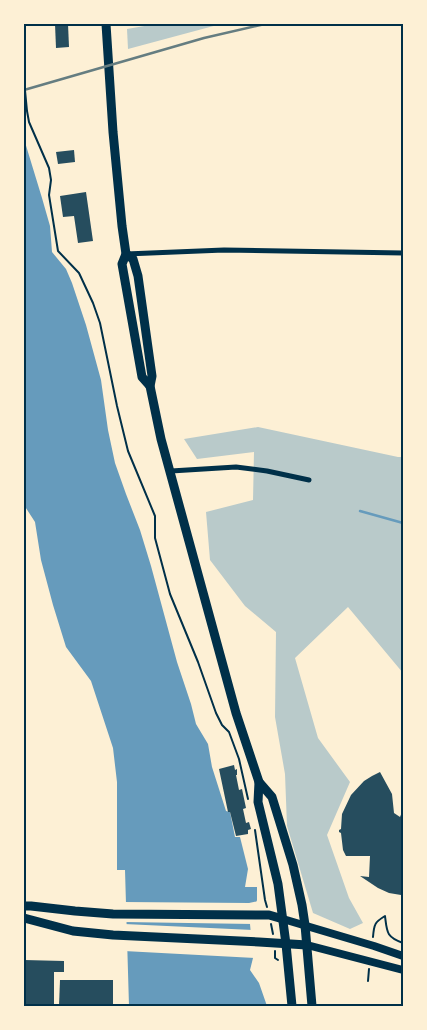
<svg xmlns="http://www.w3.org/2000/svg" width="427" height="1030" font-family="'Exo 2',sans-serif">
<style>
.green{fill:#b9caca}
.water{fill:#669bbc}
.pier{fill:#fdf0d5}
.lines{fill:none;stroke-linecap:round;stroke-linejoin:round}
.stream{stroke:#669bbc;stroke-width:2.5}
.building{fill:#264d5e}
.path{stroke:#003049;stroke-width:2}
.minor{stroke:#003049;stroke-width:5}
.secondary{stroke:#003049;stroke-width:8}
.primary{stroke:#003049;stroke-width:9}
.rail{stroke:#657d81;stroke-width:2.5}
.neatline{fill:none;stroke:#003049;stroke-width:2}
</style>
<rect width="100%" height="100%" fill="#fdf0d5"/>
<!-- green -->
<g class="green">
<path d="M156 24H221L128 49 127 29Z"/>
<path d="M258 427 398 457H403V673L348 607 295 658 318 738 350 782 327 835 349 898 363 923 350 929 313 913 287 826 285 774 275 717 276 632 245 606 210 560 206 512 253 500 254 452 197 459 184 439Z"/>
</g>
<!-- water -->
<path class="water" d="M24 139 42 198 50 226 52 252 66 269 72 283 86 325 101 380 108 430 115 463 126 494 140 530 151 566 177 662 191 704 196 724 208 744 212 767 226 811 230 812 235 837H240L248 869 245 887H257V900L250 924 253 958 250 970 259 983 267 1006H129L125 870H117V782L113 748 91 681 66 647 53 605 41 560 35 522 24 505Z"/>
<!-- pier -->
<g class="pier">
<path d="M259 901 253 924 124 922 123 902 249 903Z"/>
<path d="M124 924 253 930 255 958 124 951Z"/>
</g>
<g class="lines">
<!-- stream -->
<path class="stream" d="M360 511 403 523"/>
</g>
<!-- building -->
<g class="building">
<path d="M55 24H68L69 47 56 48Z"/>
<path d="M74 150 75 162 58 164 56 152Z"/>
<path d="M86 192 93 241 78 243 74 216 63 217 60 196Z"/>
<path d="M234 765 235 770 237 769V775H236L239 790 242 789 246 808 243 809 246 823 249 822 251 829 248 830V834L236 836 230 812H228L219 769Z"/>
<path d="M380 772 392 794 394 813 400 817 402 812H403V857L402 856 401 895 389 893 378 888 360 876 369 877 370 856H346L343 850 341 833 339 832V830L341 829 342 814 351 795 364 781 372 776Z"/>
<path d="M24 960 64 961V972H54V1006H24Z"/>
<path d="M60 980H113V1006H59Z"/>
</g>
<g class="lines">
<!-- path -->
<g class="path">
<path d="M24 80 27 111 29 122 49 168 51 180 49 195 58 251 79 273 93 303 100 323 117 406 128 451 155 516V538L170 594 198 662 216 713 222 725 229 732 239 759 248 799"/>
<path d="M255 830 265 900 267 907"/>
<path d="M271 924 273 934"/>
<path d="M373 937C374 924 375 922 385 916 387 932 386 937 403 943"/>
<path d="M275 951V958L278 960"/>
<path d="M368 981 369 969"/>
</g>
<!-- minor -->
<g class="minor">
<path d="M126 254 224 250 403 253"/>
<path d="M171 471 236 467 267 471 309 480"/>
</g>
<!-- secondary -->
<g class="secondary">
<path d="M283 919 374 946 403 956"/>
<path d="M307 945 403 970"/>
</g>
<!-- primary -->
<g class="primary">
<path d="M106 24 113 132 122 226 126 254 122 264 142 377 150 386"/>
<path d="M126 254 133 259 138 276 152 376 150 386 161 439 236 713 259 782 272 797 293 865 302 905 305 925 312 1006"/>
<path d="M259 782 258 802 278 884 286 944 292 1006"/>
<path d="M24 906H31L75 911 113 914 269 915 283 919"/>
<path d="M24 918 73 931 113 935 259 942 307 945"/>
</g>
<!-- rail -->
<path class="rail" d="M24 90 204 38 265 24"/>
</g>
<!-- border -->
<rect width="427" height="1030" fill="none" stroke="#fdf0d5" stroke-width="50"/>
<rect x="25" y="25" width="377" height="980" class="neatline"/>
</svg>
